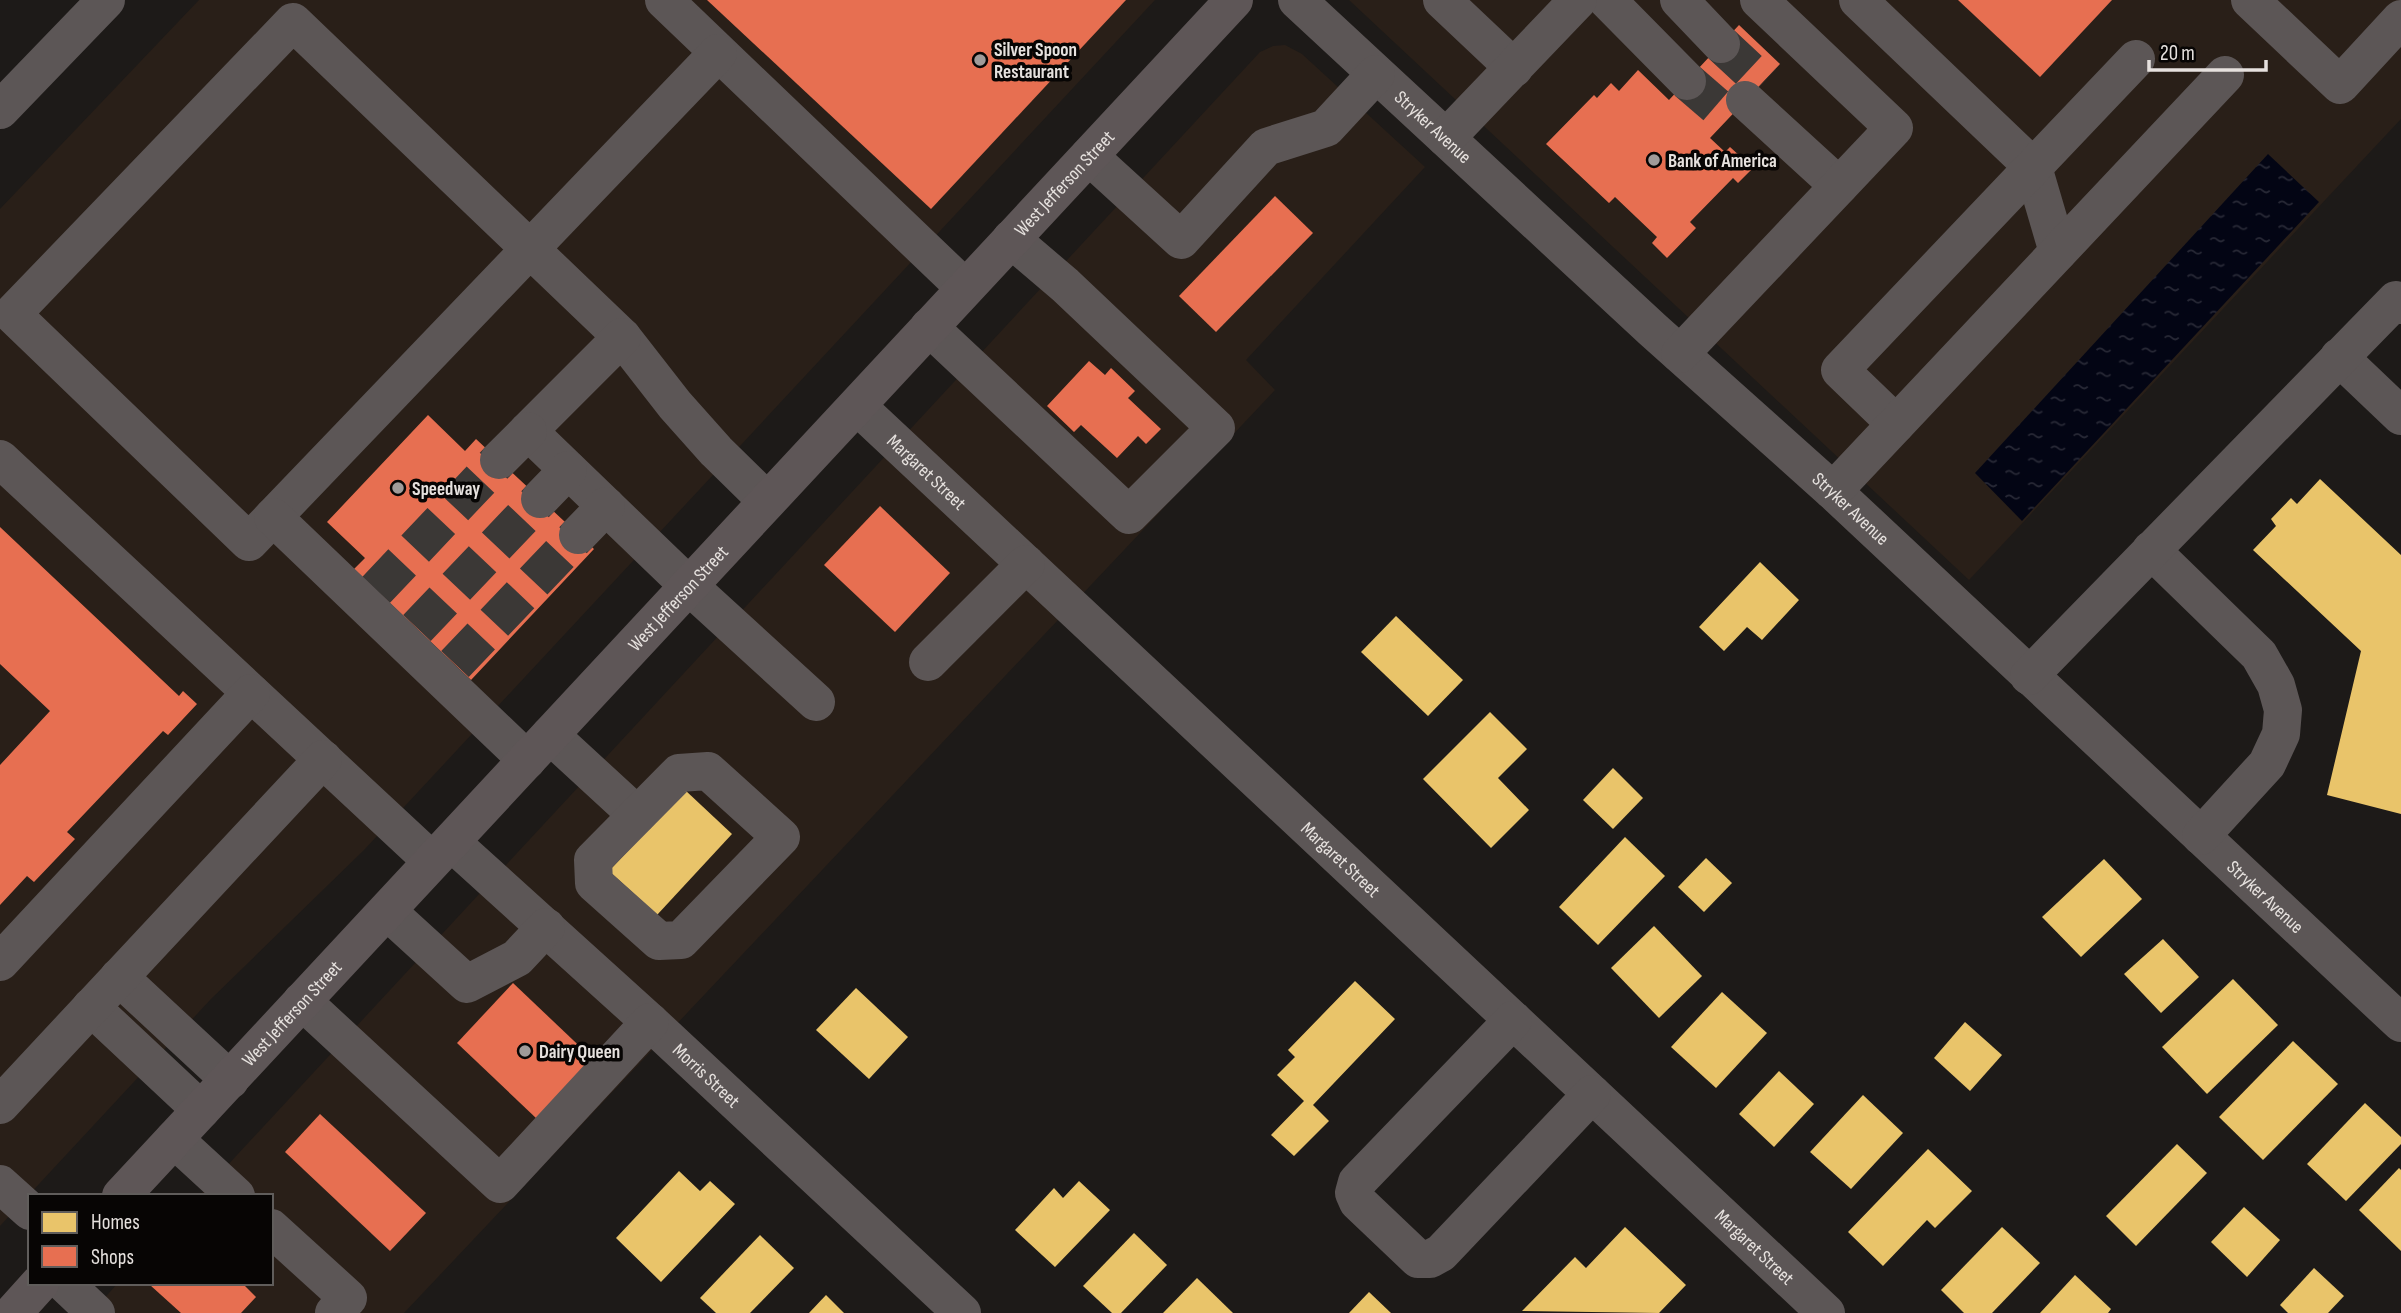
<svg xmlns="http://www.w3.org/2000/svg" width="2401" height="1313" font-family="'Sofia Sans Condensed',sans-serif">
<style>
.built{fill:#291f18}
.water{fill:url(#water-ripples)}
.homes{fill:#e9c46a}
.shops{fill:#e76f51}
.lines{fill:none;stroke-linecap:round;stroke-linejoin:round}
.minor-tunnel{stroke:#3b3836;stroke-width:38;stroke-dasharray:38 19;stroke-linecap:butt}
.minor{stroke:#5c5656;stroke-width:38}
.major{stroke:#5e5657;stroke-width:38}
.poi-dot{fill:#a09b99;stroke:#070504;stroke-width:2.5}
.labels{text-anchor:middle;stroke-width:7;stroke-linejoin:round;paint-order:stroke}
.poi-label{font-size:19px;font-weight:bold;fill:#e6e1de;stroke:#070504;text-anchor:start}
.street-label{font-size:19px;fill:#e6e1de;stroke:#070504}
</style>
<defs>
<pattern id="water-ripples" width="26" height="14" patternUnits="userSpaceOnUse" patternTransform="scale(1.75)"><rect width="26" height="14" fill="#030514"/><path d="M2 4q2-2 4 0t4 0M15 11q2-2 4 0t4 0" fill="none" stroke="#282936"/></pattern>
</defs>
<rect width="100%" height="100%" fill="#1d1a18"/>
<!-- built -->
<g class="built">
<path d="M199 0H1155L364 850 211 999 0 1226V209Z"/>
<path d="M1349 0H2401V119L1969 580Z"/>
<path d="M1285 45 1302 54 1425 167 1246 360 1275 390 404 1313H91L118 1283H271V1196H199L1260 52 1273 46Z"/>
</g>
<!-- water -->
<path class="water" d="M2268 154 2319 202 2022 521 1975 473Z"/>
<!-- homes -->
<g class="homes">
<path d="M2320 479 2401 555V814L2327 795 2361 651 2253 550 2276 526 2271 519 2291 498 2297 504Z"/>
<path d="M1760 562 1799 600 1762 640 1747 627 1724 651 1699 627Z"/>
<path d="M1396 616 1463 680 1428 716 1361 652Z"/>
<path d="M1490 712 1527 749 1498 778 1529 810 1491 848 1423 779Z"/>
<path d="M1613 768 1643 798 1613 829 1583 800Z"/>
<path d="M685 790 732 834 657 915 609 871Z"/>
<path d="M1625 837 1665 876 1598 945 1559 907Z"/>
<path d="M1706 858 1732 883 1704 912 1678 887Z"/>
<path d="M2104 859 2142 899 2081 957 2042 917Z"/>
<path d="M1654 926 1702 976 1659 1018 1611 968Z"/>
<path d="M2163 939 2199 977 2161 1013 2124 974Z"/>
<path d="M2233 979 2278 1025 2207 1094 2162 1047Z"/>
<path d="M1355 981 1395 1019 1313 1105 1329 1121 1294 1156 1271 1135 1304 1101 1277 1075 1295 1057 1288 1050Z"/>
<path d="M856 988 908 1037 869 1079 816 1030Z"/>
<path d="M1722 992 1767 1033 1716 1088 1671 1047Z"/>
<path d="M1965 1022 2002 1055 1970 1091 1934 1058Z"/>
<path d="M2293 1041 2338 1084 2263 1160 2219 1117Z"/>
<path d="M1779 1071 1814 1104 1774 1147 1739 1114Z"/>
<path d="M1863 1095 1903 1133 1851 1189 1810 1152Z"/>
<path d="M2365 1103 2401 1137V1144L2346 1201 2307 1164Z"/>
<path d="M2177 1144 2207 1173 2136 1246 2106 1216Z"/>
<path d="M1928 1149 1972 1191 1935 1228 1927 1220 1883 1266 1848 1232Z"/>
<path d="M2399 1168 2401 1170V1251L2359 1210Z"/>
<path d="M679 1171 700 1191 710 1181 735 1204 661 1282 616 1238Z"/>
<path d="M1079 1181 1110 1210 1055 1267 1015 1230 1054 1188 1063 1198Z"/>
<path d="M2244 1207 2280 1240 2247 1277 2211 1242Z"/>
<path d="M1625 1227 1686 1285 1659 1313 1522 1311 1575 1257 1586 1268Z"/>
<path d="M2002 1227 2040 1263 1992 1313H1964L1941 1290Z"/>
<path d="M1134 1233 1167 1265 1121 1313H1112L1083 1286Z"/>
<path d="M760 1235 794 1268 750 1313H716L700 1298Z"/>
<path d="M2314 1268 2344 1296 2328 1313H2288L2280 1305Z"/>
<path d="M2075 1275 2111 1309 2108 1313H2040Z"/>
<path d="M1197 1278 1233 1313H1163Z"/>
<path d="M1369 1292 1391 1313H1349Z"/>
<path d="M826 1295 844 1313H809Z"/>
</g>
<!-- shops -->
<g class="shops">
<path d="M707 0H1126L931 209Z"/>
<path d="M1958 0H2112L2040 77Z"/>
<path d="M1739 25 1780 64 1710 138 1725 152 1730 147 1753 168 1738 183 1733 178 1690 222 1696 228 1667 258 1652 243 1657 237 1615 197 1609 203 1546 144 1594 95 1597 98 1611 83 1619 91 1638 70 1669 100Z"/>
<path d="M1275 196 1313 233 1216 332 1179 296Z"/>
<path d="M1089 361 1105 375 1111 368 1135 391 1128 398 1161 429 1146 444 1138 436 1117 458 1081 425 1074 432 1047 406Z"/>
<path d="M428 415 465 451 476 439 594 549 471 680 354 569 365 558 327 522Z"/>
<path d="M880 506 950 573 895 632 824 565Z"/>
<path d="M0 527 179 696 183 691 197 704 168 735 163 731 67 832 75 839 34 882 27 876 0 905V765L50 711 0 664Z"/>
<path d="M513 983 593 1059 537 1119 457 1043Z"/>
<path d="M320 1114 426 1213 390 1251 285 1152Z"/>
<path d="M153 1283H242L256 1297 241 1313H181L150 1285Z"/>
</g>
<g class="lines">
<!-- minor-tunnel -->
<g class="minor-tunnel">
<path d="M1721 44 1763 83"/>
<path d="M1687 81 1730 118"/>
<path d="M376 590 499 460"/>
<path d="M417 628 540 499"/>
<path d="M455 664 578 535"/>
</g>
<!-- minor -->
<g class="minor">
<path d="M664 0 965 288"/>
<path id="s1" d="M1297 0 1653 330 1833 491 2401 1023"/>
<path d="M1442 0 1514 68"/>
<path d="M1607 0 1687 81"/>
<path d="M1679 0 1721 44"/>
<path d="M1858 0 2033 167 2058 252"/>
<path d="M2250 0 2340 85 2401 19"/>
<path d="M718 53 249 542 12 314 293 22 622 337 675 405 716 451 767 501"/>
<path d="M1745 100 1839 186"/>
<path d="M0 110 106 0"/>
<path d="M1446 138 1578 0"/>
<path d="M1089 156 1181 240 1266 147 1326 128 1376 74"/>
<path d="M929 327 1129 515 1216 428 1065 285 1011 239"/>
<path d="M622 337 528 431 689 586 816 702"/>
<path d="M1680 354 1894 128 1759 0"/>
<path d="M2339 357 2401 416"/>
<path id="s2" d="M857 406 1826 1313"/>
<path d="M1896 424 1840 370 2136 59"/>
<path d="M0 459 432 861"/>
<path d="M499 460 528 431"/>
<path d="M1833 491 2225 75"/>
<path d="M540 499 568 470"/>
<path d="M273 517 527 760"/>
<path d="M578 535 606 506"/>
<path d="M2151 550 2259 655 2276 685 2283 710 2281 734 2267 764 2201 836"/>
<path d="M928 662 1026 564"/>
<path d="M2029 676 2396 300 2401 305"/>
<path d="M550 735 637 815"/>
<path d="M708 771 781 837 681 940 659 941 594 883 593 860 679 773Z"/>
<path id="s3" d="M451 842 650 1022 962 1313"/>
<path d="M387 911 467 984 517 958 546 927"/>
<path d="M0 962 251 693"/>
<path d="M119 977 230 1080"/>
<path d="M302 1001 500 1184 650 1022"/>
<path d="M91 1007 201 1110"/>
<path d="M1513 1020 1357 1182 1354 1193 1358 1202 1418 1259H1430L1441 1253 1592 1094"/>
<path d="M0 1105 323 759"/>
<path d="M174 1139 236 1196"/>
<path d="M0 1184 30 1211"/>
<path d="M271 1228 348 1298 334 1313"/>
<path d="M64 1283 96 1313"/>
</g>
<!-- major -->
<g class="major">
<path id="s4" d="M121 1196 1234 0"/>
<path d="M13 1313 40 1283"/>
</g>
</g>
<!-- markers -->
<g class="poi-dot">
<circle cx="980" cy="60" r="7"/>
<circle cx="1654" cy="160" r="7"/>
<circle cx="398" cy="488" r="7"/>
<circle cx="525" cy="1051" r="7"/>
</g>
<g class="labels">
<!-- poi labels -->
<g class="poi-label">
<text x="994" y="56">Silver Spoon<tspan x="994" dy="22">Restaurant</tspan></text>
<text x="1668" y="167">Bank of America</text>
<text x="412" y="495">Speedway</text>
<text x="539" y="1058">Dairy Queen</text>
</g>
<!-- street labels -->
<g class="street-label">
<text dy="7" stroke="none"><textPath href="#s1" startOffset="186">Stryker Avenue</textPath></text>
<text dy="7" stroke="none"><textPath href="#s4" startOffset="1384">West Jefferson Street</textPath></text>
<text dy="7" stroke="none"><textPath href="#s2" startOffset="96">Margaret Street</textPath></text>
<text dy="7" stroke="none"><textPath href="#s1" startOffset="752">Stryker Avenue</textPath></text>
<text dy="7" stroke="none"><textPath href="#s4" startOffset="817">West Jefferson Street</textPath></text>
<text dy="7" stroke="none"><textPath href="#s2" startOffset="663">Margaret Street</textPath></text>
<text dy="7" stroke="none"><textPath href="#s1" startOffset="1320">Stryker Avenue</textPath></text>
<text dy="7" stroke="none"><textPath href="#s4" startOffset="250">West Jefferson Street</textPath></text>
<text dy="7" stroke="none"><textPath href="#s3" startOffset="346">Morris Street</textPath></text>
<text dy="7" stroke="none"><textPath href="#s2" startOffset="1230">Margaret Street</textPath></text>
</g>
</g>
<!-- legend -->
<rect x="28" y="1194" width="245" height="91" fill="#070504" stroke="#605d5b" stroke-width="2"/>
<rect x="42" y="1212" width="35" height="21" fill="#e9c46a" stroke="#605d5b" stroke-width="2"/>
<text x="91" y="1229" font-size="21" fill="#e6e1de">Homes</text>
<rect x="42" y="1246" width="35" height="21" fill="#e76f51" stroke="#605d5b" stroke-width="2"/>
<text x="91" y="1264" font-size="21" fill="#e6e1de">Shops</text>
<!-- scale -->
<path d="M2149 60v10h117v-10" fill="none" stroke="#e6e1de" stroke-width="3.5"/>
<text x="2160" y="60" font-size="21" fill="#e6e1de" stroke="#070504" stroke-width="5" paint-order="stroke">20 m</text>
</svg>
